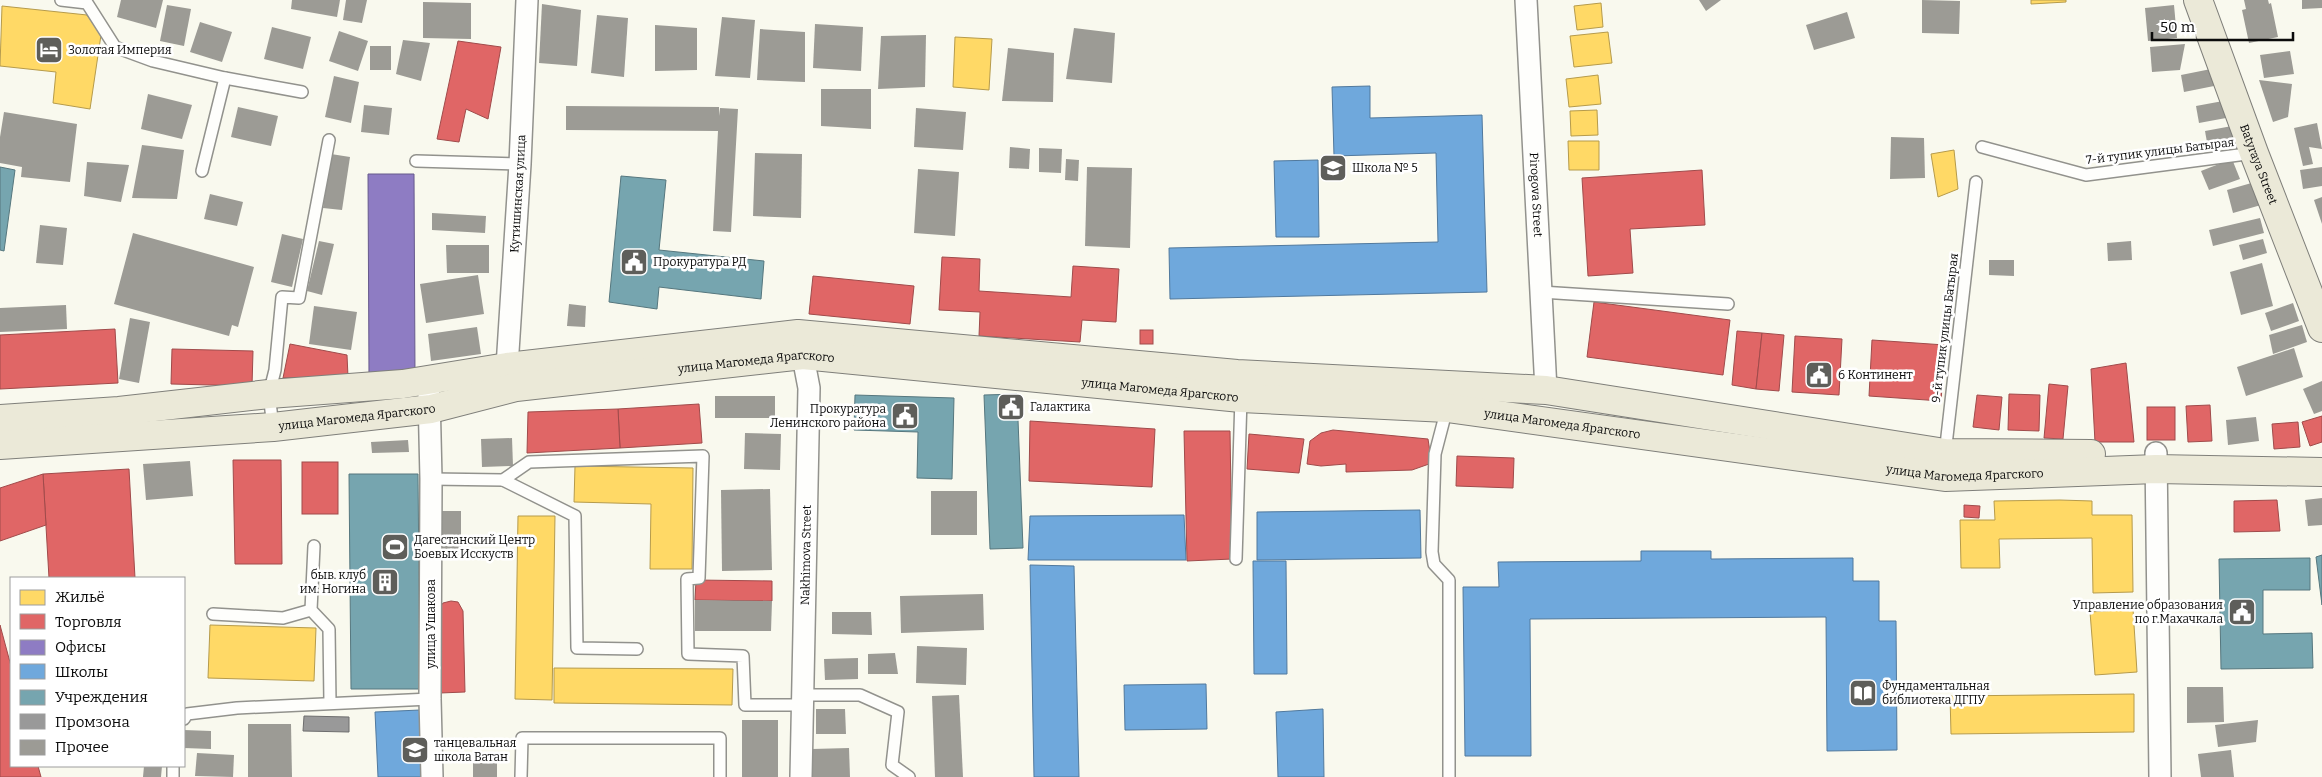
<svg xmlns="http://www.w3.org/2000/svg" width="2322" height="777" font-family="Bitter,serif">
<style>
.homes{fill:#ffd966;stroke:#b69b4b}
.shops{fill:#e06666;stroke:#a04b4b}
.offices{fill:#8e7cc3;stroke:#675a8c}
.schools{fill:#6fa8dc;stroke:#51799d}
.public{fill:#76a5af;stroke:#56777e}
.industry{fill:#999;stroke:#6e6e6e}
.building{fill:#9c9b95}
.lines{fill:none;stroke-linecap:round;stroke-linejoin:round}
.lane-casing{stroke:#92928d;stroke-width:14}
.street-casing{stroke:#92928d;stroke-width:24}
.primary-casing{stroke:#7f7f7a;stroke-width:30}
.lane{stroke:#fefefc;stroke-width:11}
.street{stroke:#fefefc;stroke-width:21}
.primary{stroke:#ebe9d8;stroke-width:28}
.labels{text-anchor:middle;stroke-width:5;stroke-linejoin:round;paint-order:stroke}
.poi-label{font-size:12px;fill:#0b0b0b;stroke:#fff;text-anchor:start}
.street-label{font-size:12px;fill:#0b0b0b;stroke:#fff}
</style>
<rect width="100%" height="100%" fill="#f9f9ee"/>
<!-- homes -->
<g class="homes">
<path d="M2031 0H2066V2L2031 4Z"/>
<path d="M1601 3 1603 27 1577 30 1574 6Z"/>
<path d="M2 6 87 15 101 35 90 109 53 103 56 72 0 66Z"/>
<path d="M1608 32 1612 63 1574 67 1570 36Z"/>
<path d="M955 37 992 39 989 90 953 87Z"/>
<path d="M1598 75 1601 104 1569 107 1566 79Z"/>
<path d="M1597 110 1598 135 1571 136 1570 111Z"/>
<path d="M1568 141H1599V170H1569Z"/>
<path d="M1954 150 1958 189 1938 197 1931 154Z"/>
<path d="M575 466 693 468 692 569H650L651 504 574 502Z"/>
<path d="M2060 500 2092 501V515H2132L2133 592 2093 593 2092 538 1999 539 2000 568H1961L1960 520H1995L1994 501Z"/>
<path d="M518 516H555L552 700 515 699Z"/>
<path d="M2133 609 2137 672 2095 675 2090 612Z"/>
<path d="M210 625 316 628 314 681 208 678Z"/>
<path d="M554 668 733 669 732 705 554 703Z"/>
<path d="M2134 694V732L1951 734 1950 696Z"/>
</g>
<!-- shops -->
<g class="shops">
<path d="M458 41 501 47 488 119 466 109 459 142 437 139Z"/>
<path d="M1702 170 1705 225 1630 229 1633 273 1588 276 1582 178Z"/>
<path d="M942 257 980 259 979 291 1071 297 1073 266 1119 269 1116 322 1082 320 1080 342 979 336 980 312 939 310Z"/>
<path d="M813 276 914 286 910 324 809 314Z"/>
<path d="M1594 302 1730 320 1723 375 1587 357Z"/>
<path d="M115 329 118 383 0 389V335Z"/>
<rect x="1140" y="330" width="13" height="14"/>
<path d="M1737 331 1762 333 1756 389 1732 385Z"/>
<path d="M1762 333 1784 335 1779 391 1756 389Z"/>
<path d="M1795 336 1842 339 1839 395 1792 392Z"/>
<path d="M1872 340 1945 345 1941 401 1869 396Z"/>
<path d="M290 344 347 355 348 377 283 378Z"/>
<path d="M172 349 253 351 252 386 171 384Z"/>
<path d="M2126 363 2134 442H2095L2091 369Z"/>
<path d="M2049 384 2068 386 2063 439 2044 438Z"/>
<path d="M2009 394 2040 395 2039 431 2008 430Z"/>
<path d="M1977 395 2002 397 1999 430 1973 427Z"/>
<path d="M699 404 702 443 620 448 618 409Z"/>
<path d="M2210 405 2212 441 2188 442 2186 406Z"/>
<rect x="2147" y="407" width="28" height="33"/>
<path d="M618 409 620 448 527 453 528 412Z"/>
<path d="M2322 416V442L2310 446 2302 422Z"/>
<path d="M1030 421 1155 429 1152 487 1029 481Z"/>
<path d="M2298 422 2300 447 2274 449 2272 424Z"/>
<path d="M1333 430 1428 439 1430 452 1429 464 1412 470 1346 472V464L1321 466 1307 464 1310 441 1321 433Z"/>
<path d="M1184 431H1230L1232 559 1187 561Z"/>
<path d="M1249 434 1304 439 1299 473 1247 469Z"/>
<path d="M1457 456 1514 458 1513 488 1456 486Z"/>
<path d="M233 460H281L282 564H235Z"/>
<rect x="302" y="462" width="36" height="52"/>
<path d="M129 469 135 578H49L43 474Z"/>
<path d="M43 474 46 525 0 541V488Z"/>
<path d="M2277 500 2280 531 2234 532V501Z"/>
<path d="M1964 505 1980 506 1979 518 1964 517Z"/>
<path d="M696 580 772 581V601L695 600Z"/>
<path d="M451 601 458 602 463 611 465 692 440 693 438 610 443 603Z"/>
<path d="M0 625 11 666V766H38L41 777H0Z"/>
</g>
<!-- offices -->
<path class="offices" d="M368 174H414L415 376H369Z"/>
<!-- schools -->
<g class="schools">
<path d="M1370 86V118L1482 115 1487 292 1170 299 1169 248 1438 242 1436 153 1334 156 1332 87Z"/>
<path d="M1318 160 1319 237H1276L1274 161Z"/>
<path d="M1420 510 1421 558 1257 560V512Z"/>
<path d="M1184 515 1186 560H1028L1030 516Z"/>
<path d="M1641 551H1711V559L1853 558V581H1879V621H1896L1897 750 1827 751 1826 617 1530 619 1531 756H1465L1463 587H1499L1498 562 1641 561Z"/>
<path d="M1253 561H1286L1287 674H1254Z"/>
<path d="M1030 565 1074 566 1079 777H1034Z"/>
<path d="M1206 684 1207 729 1125 730 1124 685Z"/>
<path d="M1323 709 1324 777H1278L1276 712Z"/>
<path d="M420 710 423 777H378L375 712Z"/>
</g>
<!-- public -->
<g class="public">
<path d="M0 167 15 170 4 251 0 250Z"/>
<path d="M621 176 666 180 659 250 764 261 761 299 659 287 657 309 609 302Z"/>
<path d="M1017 394 1023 548 990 549 984 395Z"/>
<path d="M855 395 954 398 952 479 917 478 918 432 854 430Z"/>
<path d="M349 474H418L420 689H351Z"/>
<path d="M2322 555V605L2316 557Z"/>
<path d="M2310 558V590H2263V634L2312 633 2313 668 2221 669 2219 559Z"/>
</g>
<!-- industry -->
<path class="industry" d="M304 716 349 717V732L303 731Z"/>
<!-- building -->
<g class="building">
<path d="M121 0H163L156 28 117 17Z"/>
<path d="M292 0H340L337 17 291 9Z"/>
<path d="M346 0H367L362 23 343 20Z"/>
<path d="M1699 0H1721L1706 11Z"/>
<path d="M1922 0 1960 1 1959 34 1922 33Z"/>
<path d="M2244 0H2268L2269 4 2271 3 2278 37 2249 43 2242 10 2246 9Z"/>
<path d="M2302 0H2322V8L2302 9Z"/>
<path d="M423 2 471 3V39L423 38Z"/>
<path d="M542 4 581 10 577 66 539 63Z"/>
<path d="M167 5 191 9 184 46 160 41Z"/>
<path d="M2174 5 2177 38 2148 41 2145 8Z"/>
<path d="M1847 12 1855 38 1814 50 1806 25Z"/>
<path d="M597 15 628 18 624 77 591 73Z"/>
<path d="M722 17 755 20 750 78 715 76Z"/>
<path d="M200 22 232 32 222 62 190 52Z"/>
<path d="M815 24 863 27 861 71 813 68Z"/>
<path d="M655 25 697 28V70L655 71Z"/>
<path d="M272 27 311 37 303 69 264 59Z"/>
<path d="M1074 28 1115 33 1112 83 1066 79Z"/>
<path d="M760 29 805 32V82L757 80Z"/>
<path d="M339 31 368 41 358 71 329 61Z"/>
<path d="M926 35 925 87 878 89 881 36Z"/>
<path d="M403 40 430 43 421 81 396 74Z"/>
<path d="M2185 44 2180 70 2152 72 2150 47Z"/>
<rect x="370" y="46" width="21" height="24"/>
<path d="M1008 48 1054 53 1053 102 1002 101Z"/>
<path d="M2290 51 2294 74 2264 78 2260 55Z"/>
<path d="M2211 69 2214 86 2184 92 2181 75Z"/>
<path d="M334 76 359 82 351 123 325 117Z"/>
<path d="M2259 80 2292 84 2288 117 2273 122Z"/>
<path d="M821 89H871V129L821 126Z"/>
<path d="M148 94 192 105 182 139 141 129Z"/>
<path d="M2223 101 2226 118 2199 123 2196 106Z"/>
<path d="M364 105 392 108 389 135 361 132Z"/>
<path d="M566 106 719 107V116L720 108 738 109 731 232 713 231 718 131 566 130Z"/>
<path d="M238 107 278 116 271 146 231 137Z"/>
<path d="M916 108 966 112 963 150 914 147Z"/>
<path d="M4 112 77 124 70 182 21 177 22 167 0 163V137Z"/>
<path d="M2317 123 2322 149 2309 147 2313 164 2303 166 2294 128Z"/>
<path d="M2232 126 2235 143 2208 148 2205 131Z"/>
<path d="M1891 137 1924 138 1925 178 1890 179Z"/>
<path d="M142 145 184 150 177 199 132 198Z"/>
<path d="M1010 147 1030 149 1029 169 1009 168Z"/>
<path d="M1039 148 1062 149 1061 173 1039 172Z"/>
<path d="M755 153 802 154 801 218 753 216Z"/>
<path d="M331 154 350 157 342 210 323 208Z"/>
<path d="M1066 159 1079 160 1078 181 1065 180Z"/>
<path d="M2232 159 2240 179 2209 190 2201 171Z"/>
<path d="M87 162 129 165 121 202 84 196Z"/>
<path d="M1087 167 1132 168 1130 248 1085 246Z"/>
<path d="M2322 167V186L2303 189 2300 170Z"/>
<path d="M918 169 959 172 955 236 914 233Z"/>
<path d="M2255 182 2261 205 2233 213 2227 190Z"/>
<path d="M210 194 243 202 237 226 204 219Z"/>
<path d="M2322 197V224L2314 200Z"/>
<path d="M432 213 486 216 485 233 432 230Z"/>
<path d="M2260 218 2264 233 2213 246 2209 230Z"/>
<path d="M40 225 67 228 63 265 36 263Z"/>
<path d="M133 233 254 267 238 327 232 325 229 336 114 304Z"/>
<path d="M282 234 303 239 292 287 271 282Z"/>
<path d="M2263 239 2267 253 2243 260 2239 245Z"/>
<path d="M319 241 334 244 322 295 307 291Z"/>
<path d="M2131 241 2132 260 2108 261 2107 243Z"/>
<path d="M446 245H489V273H447Z"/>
<path d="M1989 260H2014V276L1989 275Z"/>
<path d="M2262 263 2273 306 2241 315 2230 272Z"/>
<path d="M478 275 484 314 426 323 420 284Z"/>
<path d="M2293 303 2299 321 2271 331 2265 313Z"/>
<path d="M569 304 586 306 585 327 567 326Z"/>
<path d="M66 305 67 329 0 332V308Z"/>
<path d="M314 306 357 312 351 350 309 344Z"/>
<path d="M130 318 150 322 139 383 119 379Z"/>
<path d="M2302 325 2307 342 2273 354 2269 335Z"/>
<path d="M477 327 481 354 431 361 428 334Z"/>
<path d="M2294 348 2303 377 2246 396 2237 367Z"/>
<path d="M2322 381V411L2314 414 2303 389Z"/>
<rect x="715" y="396" width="60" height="22"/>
<path d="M2256 417 2259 441 2228 445 2226 420Z"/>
<path d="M745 433 781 434 780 470 744 469Z"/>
<path d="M512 438 513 466 482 467 481 439Z"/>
<path d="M408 440 409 452 372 453 371 442Z"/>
<path d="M190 461 193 496 146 500 143 464Z"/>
<path d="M770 489 772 570 722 571 721 490Z"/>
<rect x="931" y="491" width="46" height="44"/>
<path d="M2322 498V525L2308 526 2305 500Z"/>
<path d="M441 511H461V551H440Z"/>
<path d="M983 594 984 630 901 633 900 596Z"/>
<path d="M695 600 772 601 771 631H695Z"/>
<path d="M832 612H871L872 635 832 634Z"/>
<path d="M917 646 967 648 966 685 916 683Z"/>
<path d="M895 653 898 674H868V654Z"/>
<path d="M858 658V679L825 680 824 659Z"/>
<path d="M2187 687H2223L2224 722 2187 723Z"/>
<path d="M959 695 963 777H935L932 696Z"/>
<path d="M816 709H845L846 734H816Z"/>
<rect x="742" y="720" width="36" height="57"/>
<path d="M2258 720 2256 742 2218 747 2215 725Z"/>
<path d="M248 724H291L292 777H248Z"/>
<path d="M184 730 211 731V749L184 748Z"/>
<path d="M849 748 850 777H812V749Z"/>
<path d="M2231 750 2234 777H2201L2198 754Z"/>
<path d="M197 753 234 755 233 777 195 776Z"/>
<rect x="473" y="763" width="24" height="14"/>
<path d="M144 766H162L161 777H143Z"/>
</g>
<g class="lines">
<!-- lane casing -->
<g class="lane-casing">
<g id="lane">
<path d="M61 0 87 3 115 47 153 61 225 78 302 92"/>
<path d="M1982 147 2086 175 2254 153"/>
<path d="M416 161 520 164"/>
<path d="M202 171 225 78"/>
<path d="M1541 292 1728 304"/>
<path d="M1447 408 1435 454 1432 552 1434 564 1449 580V777"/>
<path d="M273 427 269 394 275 370 282 297 299 298 329 140"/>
<path d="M1945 454 1976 182"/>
<path d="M431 479 503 480 529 462 703 456 699 578 687 579 688 654 743 656 745 705H803"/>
<path d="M503 480 575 516 577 648 637 649"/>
<path d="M314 546 311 610 329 629 330 703"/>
<path d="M1236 559 1241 398"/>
<path d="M213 614 283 618 311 610"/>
<path d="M803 695H860L898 712 892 765 909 777"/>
<path d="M184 719 187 714 237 708 430 699"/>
<path d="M173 766V777"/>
<path d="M521 777 522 738H720V777"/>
</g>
</g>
<!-- street casing -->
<g class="street-casing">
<g id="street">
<path id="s1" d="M1526 0 1546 390"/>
<path d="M800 341 809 388 801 777"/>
<path id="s2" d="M513 380 507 367 520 164 527 0"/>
<path d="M429 394 431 479 430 699 432 777"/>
<path d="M2156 453 2160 777"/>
</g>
</g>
<!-- primary casing -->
<g class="primary-casing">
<g id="primary">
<path id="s3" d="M2198 0 2254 153 2322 328"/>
<path d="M0 419 119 411 269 394 403 384 507 367 798 334 1237 374 1546 390 1945 453 2091 454"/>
<path id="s4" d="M0 445 273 427 431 409 516 387 803 355 1241 398 1447 408 1945 477 2156 469 2322 472"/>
</g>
</g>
<!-- lane -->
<use href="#lane" class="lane"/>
<!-- street -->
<use href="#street" class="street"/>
<!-- primary -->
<use href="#primary" class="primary"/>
</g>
<!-- icons -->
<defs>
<g id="hotel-square" transform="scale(1.4375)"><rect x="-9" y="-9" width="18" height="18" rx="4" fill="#5e5e5a" stroke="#fff"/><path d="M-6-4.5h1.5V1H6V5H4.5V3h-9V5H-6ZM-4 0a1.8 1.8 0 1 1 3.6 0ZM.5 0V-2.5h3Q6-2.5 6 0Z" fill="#fff"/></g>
<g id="school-square" transform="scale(1.4375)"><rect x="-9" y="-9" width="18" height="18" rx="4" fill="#5e5e5a" stroke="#fff"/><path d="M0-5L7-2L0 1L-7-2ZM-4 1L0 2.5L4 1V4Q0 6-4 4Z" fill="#fff"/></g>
<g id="civic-square" transform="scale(1.4375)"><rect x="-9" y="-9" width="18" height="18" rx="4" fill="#5e5e5a" stroke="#fff"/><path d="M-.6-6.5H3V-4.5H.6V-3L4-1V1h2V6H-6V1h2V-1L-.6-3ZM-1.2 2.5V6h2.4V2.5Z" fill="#fff"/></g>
<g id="stadium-square" transform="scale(1.4375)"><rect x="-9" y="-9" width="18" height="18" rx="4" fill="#5e5e5a" stroke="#fff"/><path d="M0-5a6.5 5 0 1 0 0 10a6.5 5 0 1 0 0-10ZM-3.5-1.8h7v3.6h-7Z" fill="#fff"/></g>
<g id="building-square" transform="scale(1.4375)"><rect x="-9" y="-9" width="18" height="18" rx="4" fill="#5e5e5a" stroke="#fff"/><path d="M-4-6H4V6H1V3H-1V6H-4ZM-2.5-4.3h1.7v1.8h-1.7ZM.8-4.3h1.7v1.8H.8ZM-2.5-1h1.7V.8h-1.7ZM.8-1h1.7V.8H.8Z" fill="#fff"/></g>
<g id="library-square" transform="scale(1.4375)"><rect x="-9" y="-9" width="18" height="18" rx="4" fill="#5e5e5a" stroke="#fff"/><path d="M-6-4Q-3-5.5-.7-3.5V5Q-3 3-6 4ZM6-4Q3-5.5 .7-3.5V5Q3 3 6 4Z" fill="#fff"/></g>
</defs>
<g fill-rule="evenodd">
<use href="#hotel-square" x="49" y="50"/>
<use href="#school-square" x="1333" y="168"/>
<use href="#civic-square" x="634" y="262"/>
<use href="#civic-square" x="1819" y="375"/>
<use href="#civic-square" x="1011" y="407"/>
<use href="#civic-square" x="905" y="416"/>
<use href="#stadium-square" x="395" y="547"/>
<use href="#building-square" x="385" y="582"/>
<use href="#civic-square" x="2242" y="612"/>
<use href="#library-square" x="1863" y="693"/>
<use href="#school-square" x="415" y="750"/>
</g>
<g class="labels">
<!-- poi labels -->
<g class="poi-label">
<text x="68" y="54">Золотая Империя</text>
<text x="1352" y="172">Школа № 5</text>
<text x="653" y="266">Прокуратура РД</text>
<text x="1838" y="379">6 Континент</text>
<text x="1030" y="411">Галактика</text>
<text x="886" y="413" text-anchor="end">Прокуратура<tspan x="886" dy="14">Ленинского района</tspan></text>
<text x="414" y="544">Дагестанский Центр<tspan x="414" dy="14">Боевых Исскуств</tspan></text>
<text x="366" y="579" text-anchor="end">быв. клуб<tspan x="366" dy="14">им. Ногина</tspan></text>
<text x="2223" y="609" text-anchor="end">Управление образования<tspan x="2223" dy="14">по г.Махачкала</tspan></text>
<text x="1882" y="690">Фундаментальная<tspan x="1882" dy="14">библиотека ДГПУ</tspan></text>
<text x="434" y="747">танцевальная<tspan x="434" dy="14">школа Ватан</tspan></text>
</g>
<!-- street labels -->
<g class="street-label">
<text transform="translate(2160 151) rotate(-7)" y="4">7-й тупик улицы Батырая</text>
<text dy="4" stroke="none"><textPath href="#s3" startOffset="175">Batyraya Street</textPath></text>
<text dy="4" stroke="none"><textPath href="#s2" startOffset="188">Кутишинская улица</textPath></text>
<text dy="4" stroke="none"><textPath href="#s1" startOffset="195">Pirogova Street</textPath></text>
<text transform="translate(1945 328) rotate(-83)" y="4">9-й тупик улицы Батырая</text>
<text dy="4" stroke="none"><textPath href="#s4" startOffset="762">улица Магомеда Ярагского</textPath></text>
<text dy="4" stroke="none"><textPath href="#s4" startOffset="1168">улица Магомеда Ярагского</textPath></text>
<text dy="4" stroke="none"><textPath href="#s4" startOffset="358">улица Магомеда Ярагского</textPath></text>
<text dy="4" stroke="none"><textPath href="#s4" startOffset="1572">улица Магомеда Ярагского</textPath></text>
<text dy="4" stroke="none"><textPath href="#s4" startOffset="1978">улица Магомеда Ярагского</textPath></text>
<text transform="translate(806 555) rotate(-89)" y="4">Nakhimova Street</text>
<text transform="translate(431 624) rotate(-90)" y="4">улица Ушакова</text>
</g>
</g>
<!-- legend -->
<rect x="10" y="577" width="175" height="190" fill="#ffffff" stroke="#9d9d9d"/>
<rect x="20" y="590" width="25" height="15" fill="#ffd966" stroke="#9d9d9d"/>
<text x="55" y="602" font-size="15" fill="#0b0b0b">Жильё</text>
<rect x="20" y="614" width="25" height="15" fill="#e06666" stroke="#9d9d9d"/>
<text x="55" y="627" font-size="15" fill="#0b0b0b">Торговля</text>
<rect x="20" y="640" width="25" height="15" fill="#8e7cc3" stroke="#9d9d9d"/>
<text x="55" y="652" font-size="15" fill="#0b0b0b">Офисы</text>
<rect x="20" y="664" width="25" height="15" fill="#6fa8dc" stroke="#9d9d9d"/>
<text x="55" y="677" font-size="15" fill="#0b0b0b">Школы</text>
<rect x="20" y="690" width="25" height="15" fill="#76a5af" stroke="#9d9d9d"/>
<text x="55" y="702" font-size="15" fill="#0b0b0b">Учреждения</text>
<rect x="20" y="714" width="25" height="15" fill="#999999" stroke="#9d9d9d"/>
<text x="55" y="727" font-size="15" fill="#0b0b0b">Промзона</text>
<rect x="20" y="740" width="25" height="15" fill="#9c9b95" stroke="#9d9d9d"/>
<text x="55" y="752" font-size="15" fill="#0b0b0b">Прочее</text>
<!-- scale -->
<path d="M2152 32v8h141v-8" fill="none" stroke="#0b0b0b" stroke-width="2.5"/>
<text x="2160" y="32" font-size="15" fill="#0b0b0b" stroke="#ffffff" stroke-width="4" paint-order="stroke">50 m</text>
</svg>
